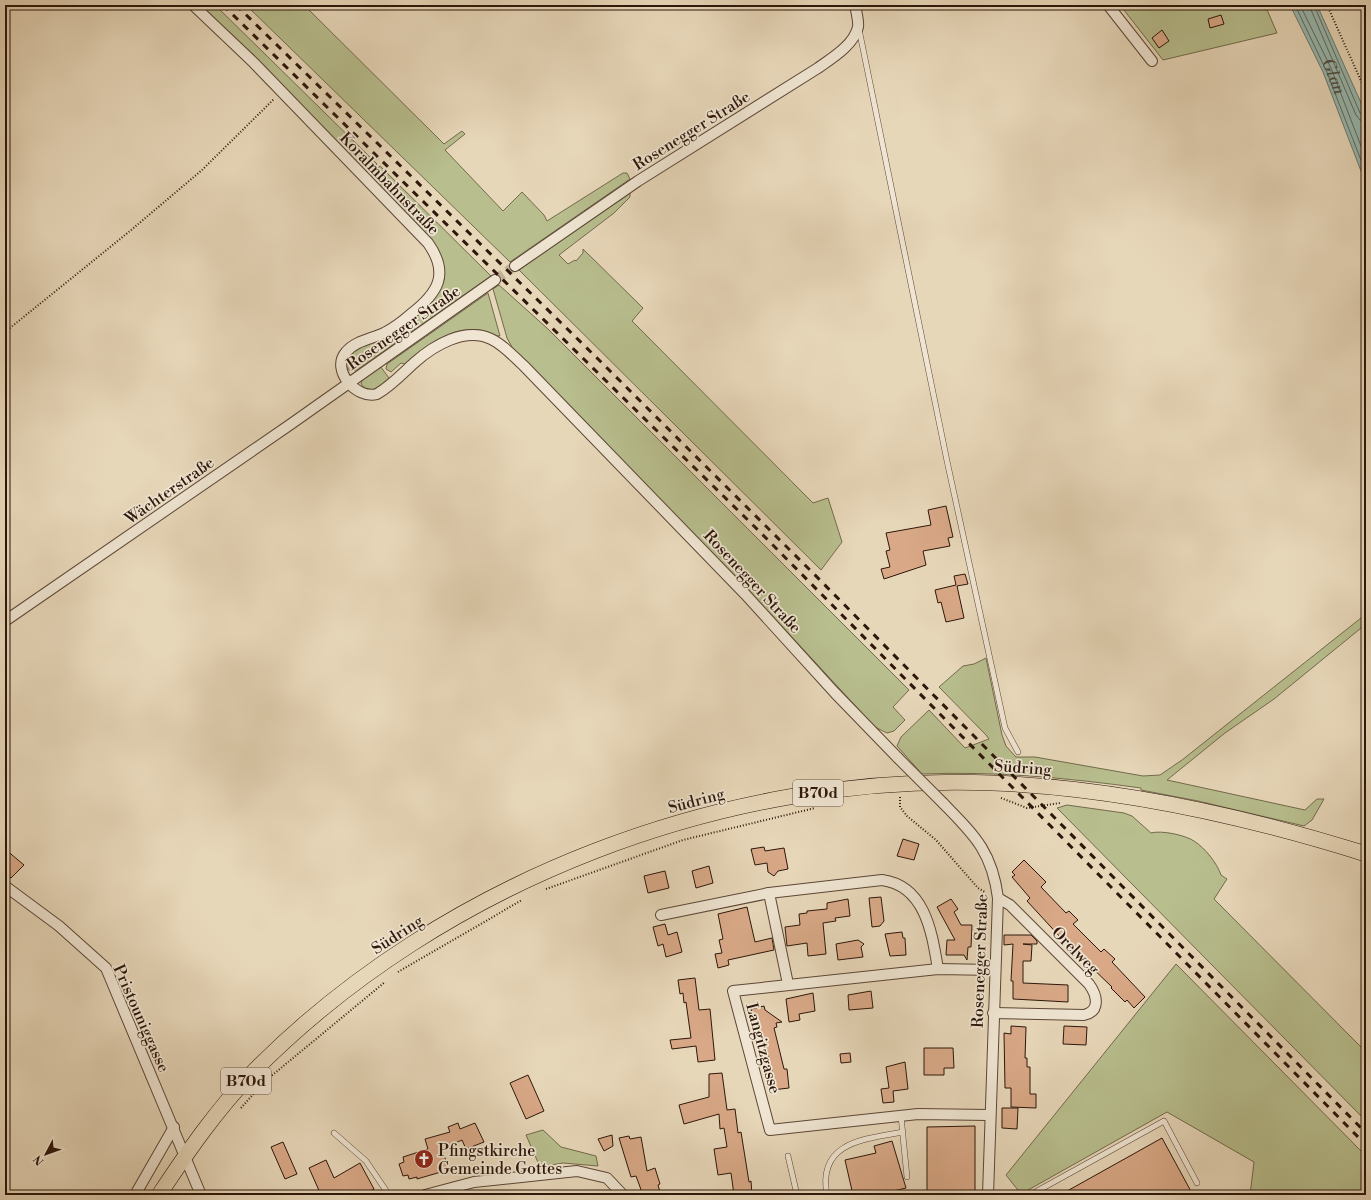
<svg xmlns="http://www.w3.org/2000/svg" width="1371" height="1200" font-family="'Libre Bodoni',serif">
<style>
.green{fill:#b8be8e;stroke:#726a4c}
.water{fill:#97b9b0;stroke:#6d786e}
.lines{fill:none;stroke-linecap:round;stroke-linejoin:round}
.shore{stroke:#62685d;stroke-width:1}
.building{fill:#d9a987;stroke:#2d160a}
.street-tunnel{stroke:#c2b096;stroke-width:10;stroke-dasharray:10 5;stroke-linecap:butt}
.lane-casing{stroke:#5c4636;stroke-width:6}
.street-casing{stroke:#5c4636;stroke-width:12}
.primary-casing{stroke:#2d160a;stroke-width:16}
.path{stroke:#2d160a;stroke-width:2;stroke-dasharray:1 2;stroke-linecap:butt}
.lane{stroke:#efe5d2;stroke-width:5}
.street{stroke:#efe5d2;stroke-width:10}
.primary{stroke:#e7d7b9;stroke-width:15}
.rail{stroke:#2d160a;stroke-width:3;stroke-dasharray:7 7;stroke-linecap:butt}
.street-bridge-casing{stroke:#5c4636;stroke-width:12;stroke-linecap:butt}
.street-bridge{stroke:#efe5d2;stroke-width:10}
.labels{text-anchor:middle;stroke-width:3.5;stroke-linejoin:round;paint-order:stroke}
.shield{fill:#efe5d2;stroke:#675446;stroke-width:1}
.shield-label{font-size:15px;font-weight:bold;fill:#2d160a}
.street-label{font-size:16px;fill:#2d160a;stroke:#efe5d2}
.poi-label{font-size:16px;fill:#2d160a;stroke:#efe5d2;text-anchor:start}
.water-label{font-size:17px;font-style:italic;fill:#524f44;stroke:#efe5d2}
</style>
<rect width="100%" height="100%" fill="#e7d7b9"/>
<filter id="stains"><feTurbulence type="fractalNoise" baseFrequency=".005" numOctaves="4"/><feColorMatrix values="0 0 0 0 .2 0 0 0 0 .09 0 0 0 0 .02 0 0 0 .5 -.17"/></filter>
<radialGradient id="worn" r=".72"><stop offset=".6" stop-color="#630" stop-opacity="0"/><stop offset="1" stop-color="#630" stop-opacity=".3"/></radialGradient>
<!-- green -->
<g class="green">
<path d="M198 5H215L377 164 371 170 364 172Z"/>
<path d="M246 5H304L444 144 462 131 465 134 445 150 503 211 522 192 544 215 547 221 623 173H627L630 179 510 262Z"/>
<path d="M1120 5H1265L1277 33 1163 60Z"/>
<path d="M380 166 491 276 357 370 350 371 346 366 347 356C359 344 376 343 391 335 399 331 406 323 413 318 437 299 456 279 436 248L371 178 373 173Z"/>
<path d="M630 193V197L614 213 559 255 568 264 575 260 576 261 583 253V249L643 308 632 321 813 503 828 498 842 542 821 570 519 270Z"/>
<path d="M499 285 548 329 909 690 893 707 905 720 894 731 887 733 875 727 752 594 512 347 507 338 493 289Z"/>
<path d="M488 293 500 336C494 336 487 331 480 330 450 326 426 346 405 364L401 363 391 372 386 369 387 364Z"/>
<path d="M380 366 389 378C381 385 370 397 361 384L362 380Z"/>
<path d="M1366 614V624L1274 699 1225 733 1167 780 1305 810 1317 799H1324L1312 820 1304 826 1198 801 1141 790V788C1068 778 996 771 922 774L897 746 901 737 929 710 965 748 989 739 986 735 939 687 963 666 974 664 986 658 1002 735 1006 746 1016 757H1035L1143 776 1160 775 1182 760Z"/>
<path d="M1067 805 1124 813 1132 816 1151 833C1161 830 1185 835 1194 841 1205 848 1217 863 1221 875L1227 879 1214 899 1366 1052V1121L1057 808Z"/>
<path d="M1176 964 1366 1156V1195H1250L1254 1162 1167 1112 1021 1194 1006 1175Z"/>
<path d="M543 1130 561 1147 596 1156 598 1166 563 1163 540 1167 526 1135Z"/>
</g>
<!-- water -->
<path class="water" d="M1290 5H1317L1362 105 1366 117V184L1323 72Z"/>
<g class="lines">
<!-- shore -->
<g class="shore">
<path d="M1295 5 1326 70 1366 173"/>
<path id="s1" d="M1300 5 1331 68 1366 159"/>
<path d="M1309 5 1356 115 1360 120 1366 121"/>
<path d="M1314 5 1360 113 1366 116"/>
</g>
</g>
<!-- building -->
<g class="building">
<path d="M1221 15 1224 24 1210 28 1208 19Z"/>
<path d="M1162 30 1169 41 1159 48 1152 38Z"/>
<path d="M946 506 953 537 948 538 950 546 923 551 926 565 884 579 881 569 890 567 886 551 890 550 886 533 931 525 928 510Z"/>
<path d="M965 574 968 584 957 586 964 618 946 622 941 602 938 603 935 590 956 585 954 576Z"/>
<path d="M903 839 919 844 914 860 897 856Z"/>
<path d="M764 847 765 851 784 848 788 869 778 871 774 876 768 872 767 863 755 865 751 849Z"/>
<path d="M5 849 24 865 11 878 5 872Z"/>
<path d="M1024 860 1046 882 1041 887 1066 913 1069 911 1078 920 1073 924 1101 952 1104 949 1115 959 1112 962 1145 997 1134 1008 1127 1000 1125 1002 1111 988 1112 987 1062 939 1027 901 1030 898 1012 877 1015 875 1012 872Z"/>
<path d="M709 866 713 883 696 888 692 871Z"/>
<path d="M665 871 669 888 648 893 644 876Z"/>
<path d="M881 897 884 921 880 926 872 927 869 898Z"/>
<path d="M848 899 850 916 835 918 836 921 823 923 826 954 808 956 807 943 787 946 785 927 800 925 799 914 807 913V911L827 909V903Z"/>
<path d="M951 899 958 909 954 912 961 925H972L971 947H968L967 960 964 955H946L947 940H955L937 907Z"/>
<path d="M747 907 755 942 772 938 774 950 728 960 729 965 718 968 715 954 722 953 719 940 723 939 718 914Z"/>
<path d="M665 924 668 935 677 932 682 952 666 957 663 944 658 946 653 927Z"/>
<path d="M902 932 903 938H905L906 955 890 956 885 934Z"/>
<path d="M1004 935H1031L1037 941V944H1023L1032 945 1031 961H1023V983L1068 985V1002L1013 999V981H1011L1013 944 1004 945Z"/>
<path d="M858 940 864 944 861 947 863 957 838 960 836 944Z"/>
<path d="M695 978 699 1010 710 1009 715 1060 698 1062 696 1046 672 1049 670 1040 691 1038 686 1002 684 1003 683 993 680 994 678 980Z"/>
<path d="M871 991 873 1008 849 1010 848 995Z"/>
<path d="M813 993 815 1011 799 1014 800 1020 789 1022 786 999Z"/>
<path d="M764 1006 765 1010 782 1022 776 1023 777 1027 774 1028 784 1069H787L789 1088 772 1090 770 1071H772L765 1044H763L759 1029 756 1030 751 1009Z"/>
<path d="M1011 1026 1026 1027 1025 1058H1027V1067H1030V1094H1036V1108L1011 1107V1088H1005L1004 1033 1011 1034Z"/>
<path d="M1064 1026 1087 1027 1086 1045 1063 1044Z"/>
<path d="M924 1048H953L954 1068H944V1075H924Z"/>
<path d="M850 1053 851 1062 841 1063 840 1054Z"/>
<path d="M905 1062 908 1089 893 1091 894 1102 883 1103 881 1089 889 1088 886 1067Z"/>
<path d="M722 1073 727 1110 735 1109 738 1133 741 1132 749 1182 751 1181 752 1195H734L731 1173 718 1175 714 1149 727 1147 724 1128 720 1129 719 1114 684 1124 679 1105 709 1097V1074Z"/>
<path d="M528 1075 544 1111 526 1119 510 1083Z"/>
<path d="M1002 1108H1018L1017 1129 1002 1128Z"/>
<path d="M458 1123 460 1129 475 1123 484 1142 466 1149 462 1140 442 1149 448 1167 440 1169 441 1172 417 1179V1177L409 1179 408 1175 403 1176 399 1164 404 1162 403 1157 428 1149 425 1139 450 1132 448 1127Z"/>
<path d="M975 1126V1195H927V1127Z"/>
<path d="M612 1135 613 1146 604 1151 598 1139Z"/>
<path d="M629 1136 630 1139 641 1137 647 1171 655 1168 660 1184 658 1185 660 1192 653 1195H643L636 1176 631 1177 619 1138Z"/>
<path d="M1162 1138 1193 1195H1060Z"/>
<path d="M892 1141 906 1188 878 1195H853L845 1160 876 1153 874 1146Z"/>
<path d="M283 1142 297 1174 285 1179 271 1147Z"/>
<path d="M326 1160 334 1178 360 1163 374 1189 363 1195H321L309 1168Z"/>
</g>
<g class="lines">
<!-- street-tunnel -->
<path class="street-tunnel" d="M495 280 515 266"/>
<!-- lane casing -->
<g class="lane-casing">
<g id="lane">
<path d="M859 29 947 461 1005 728 1018 752"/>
<path d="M901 1116 907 1177"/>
<path d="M334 1133 366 1161 389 1195"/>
<path d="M788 1156 797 1195"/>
<path d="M827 1195C817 1142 864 1139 903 1132"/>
<path d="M1030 1195 1164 1121 1197 1183"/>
</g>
</g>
<!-- street casing -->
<g class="street-casing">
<g id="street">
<path d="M193 5 254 63 428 243C450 274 438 293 411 314 403 321 394 328 384 333 371 339 355 341 346 352 330 370 357 400 377 394 391 386 402 374 414 363 434 345 465 327 491 339 504 345 514 357 524 366L745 594 835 693 898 758"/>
<path d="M1108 5 1152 61"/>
<path d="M515 266 638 181 818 68C832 58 854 45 858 27 859 21 856 11 855 5"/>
<path d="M5 621 291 424 495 280"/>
<path d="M943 803C974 835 992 851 998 898L988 1195"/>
<path d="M5 886 59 926 106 968 201 1195"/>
<path d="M661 915 769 893"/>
<path d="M788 984 769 893 882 880C926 886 932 934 938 969"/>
<path d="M993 1013 1084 1015C1101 1011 1097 995 1089 984L1010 905 998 898"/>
<path d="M989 1115 918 1114 770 1130 733 991 938 969 994 970"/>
<path d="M135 1195 174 1127"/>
<path d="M425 1195 474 1182 577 1171 607 1178 623 1195"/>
</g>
</g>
<!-- primary casing -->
<g class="primary-casing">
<path id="primary" d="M159 1195C188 1151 218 1108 254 1071 443 880 726 772 993 783 1120 788 1245 816 1366 854"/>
</g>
<!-- path -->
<g class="path">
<path d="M1327 5 1366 92"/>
<path d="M5 332 130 231 202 170 274 99"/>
<path d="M900 797V807L907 816 936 840 978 888 985 892"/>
<path d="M1001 798 1027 808 1060 803"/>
<path d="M546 889 683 840 815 808"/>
<path d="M398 972 522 900"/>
<path d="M241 1108 264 1082 385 982"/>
</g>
<!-- lane -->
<use href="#lane" class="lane"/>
<!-- street -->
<use href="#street" class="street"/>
<!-- primary -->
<use href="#primary" class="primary"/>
<!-- rail -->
<g class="rail">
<path d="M223 5 758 530 1366 1145"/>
<path d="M236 5 597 358 814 574 1366 1133"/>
</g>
<!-- street-bridge casing -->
<g class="street-bridge-casing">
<path id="street-bridge" d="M898 758 943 803"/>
</g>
<!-- street-bridge -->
<use href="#street-bridge" class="street-bridge"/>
</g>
<!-- icons -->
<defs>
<g id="church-disc" transform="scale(1)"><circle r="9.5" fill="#8f2418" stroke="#efe5d2"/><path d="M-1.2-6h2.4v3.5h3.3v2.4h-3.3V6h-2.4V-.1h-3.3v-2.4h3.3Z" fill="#fff"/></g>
</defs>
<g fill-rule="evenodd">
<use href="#church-disc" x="424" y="1159"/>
</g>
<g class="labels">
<!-- shield labels -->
<g class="shield">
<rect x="793" y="780" width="50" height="26" rx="3"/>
<rect x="221" y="1068" width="50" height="26" rx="3"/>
</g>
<g class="shield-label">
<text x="818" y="798">B70d</text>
<text x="246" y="1086">B70d</text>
</g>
<!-- street labels -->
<g class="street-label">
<text transform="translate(691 130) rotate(-32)" y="6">Rosenegger Straße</text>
<text transform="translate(390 183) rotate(46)" y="6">Koralmbahnstraße</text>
<text transform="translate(403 327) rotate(-35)" y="6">Rosenegger Straße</text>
<text transform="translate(169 490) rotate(-35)" y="6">Wächterstraße</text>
<text transform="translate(753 581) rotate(47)" y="6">Rosenegger Straße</text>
<text transform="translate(1023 767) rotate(4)" y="6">Südring</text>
<text transform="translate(696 800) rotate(-15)" y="6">Südring</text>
<text transform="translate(397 934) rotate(-33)" y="6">Südring</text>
<text transform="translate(1076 950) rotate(45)" y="6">Orelweg</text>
<text transform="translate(979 961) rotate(-88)" y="6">Rosenegger Straße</text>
<text transform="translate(142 1018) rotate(66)" y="6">Pristouniggasse</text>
<text transform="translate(764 1048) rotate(75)" y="6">Langitzgasse</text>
</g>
<!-- poi labels -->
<g class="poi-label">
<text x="438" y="1156">Pfingstkirche<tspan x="438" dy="18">Gemeinde Gottes</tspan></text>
</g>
<!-- water labels -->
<g class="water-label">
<text dy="6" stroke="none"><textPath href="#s1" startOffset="79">Glan</textPath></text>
</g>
</g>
<!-- margin -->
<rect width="1371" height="1200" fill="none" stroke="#e7d7b9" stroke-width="20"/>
<rect x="6" y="6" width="1359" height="1188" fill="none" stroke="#2d160a" stroke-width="2"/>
<rect x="10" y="10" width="1351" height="1180" fill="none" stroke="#2d160a"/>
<!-- north arrow -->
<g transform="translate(46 1154) rotate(229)" stroke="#efe5d2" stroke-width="3" paint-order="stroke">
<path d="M0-3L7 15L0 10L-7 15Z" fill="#2d160a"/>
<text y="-6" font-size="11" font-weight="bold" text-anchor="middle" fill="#2d160a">N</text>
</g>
<rect width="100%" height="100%" filter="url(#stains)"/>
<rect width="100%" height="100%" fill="url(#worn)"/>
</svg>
